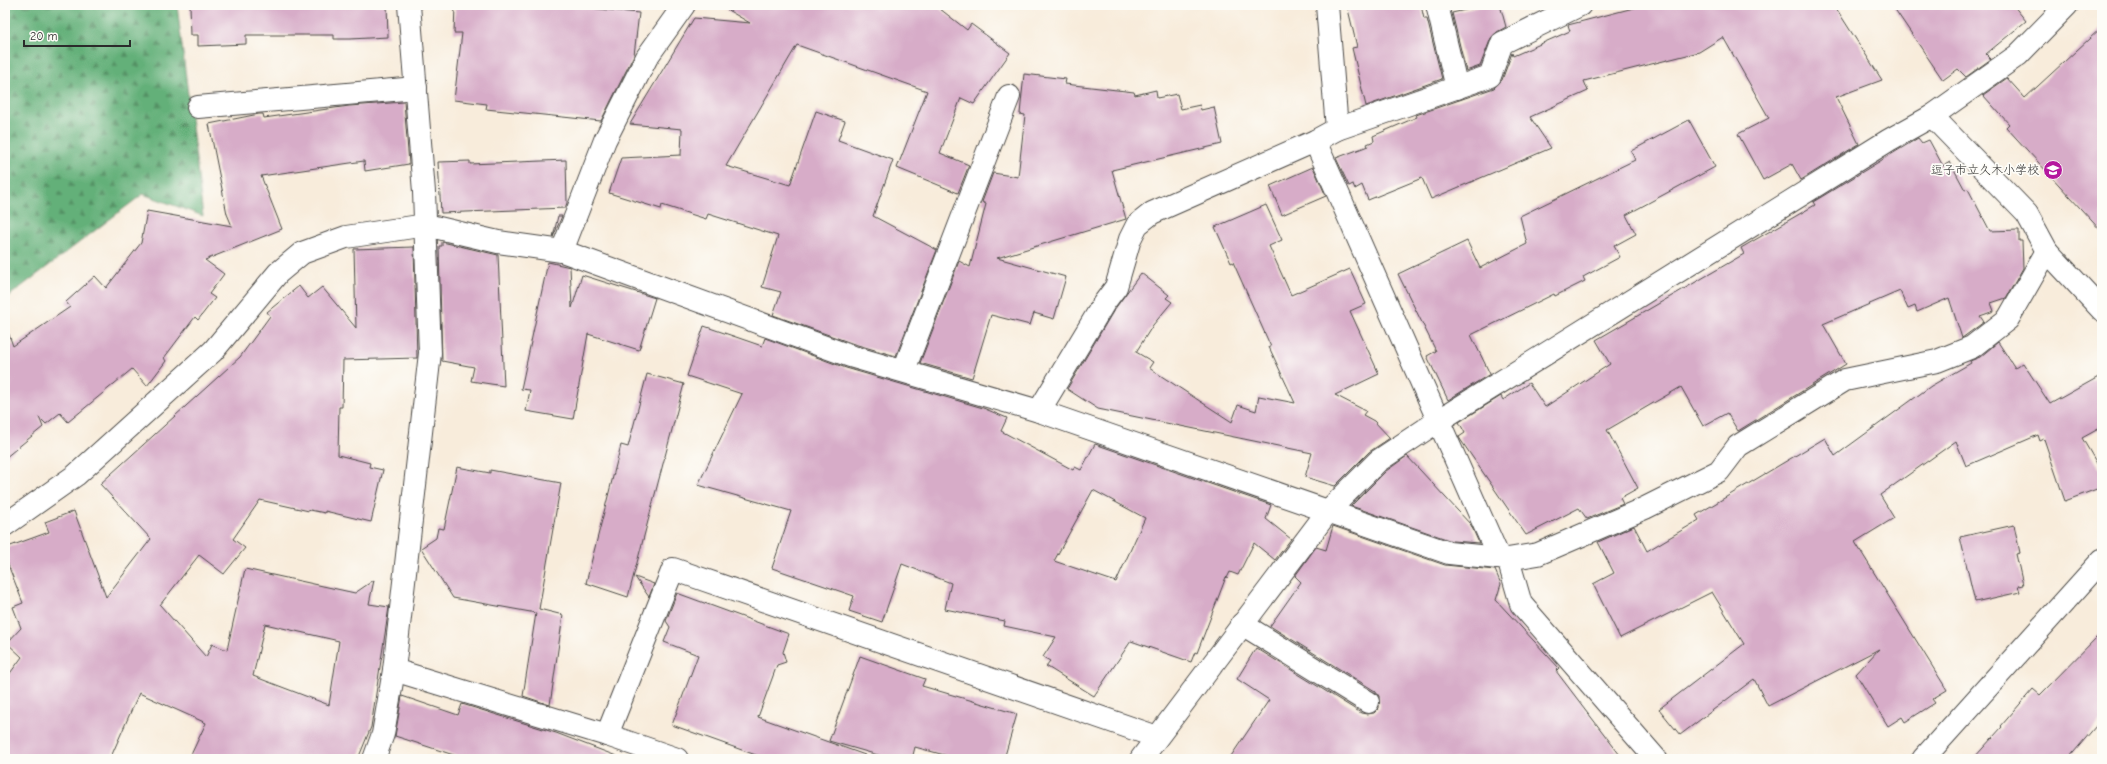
<svg xmlns="http://www.w3.org/2000/svg" width="2107" height="764" font-family="'Comic Neue','Klee One',sans-serif">
<style>
.forest{fill:url(#forest-firs);stroke:#486e52}
.building{fill:#d7acc8;fill-rule:evenodd}
.lines{fill:none;stroke-linecap:round;stroke-linejoin:round}
.minor-casing{stroke:#4a4845;stroke-width:24}
.minor{stroke:#fff;stroke-width:22}
.labels{text-anchor:middle;stroke-width:3.5;stroke-linejoin:round;paint-order:stroke}
.poi-label{font-size:12px;fill:#2b2b2b;stroke:#fdfcf7;text-anchor:end}
</style>
<defs>
<pattern id="forest-firs" width="22" height="20" patternUnits="userSpaceOnUse"><rect width="22" height="20" fill="#64b079"/><path d="M5 1l3.5 6h-7zM16 11l3.5 6h-7z" fill="#538f63"/></pattern>
</defs>
<rect width="100%" height="100%" fill="#fdfcf7"/>
<filter id="ink" filterUnits="userSpaceOnUse"><feTurbulence type="fractalNoise" baseFrequency=".025" numOctaves="2"/><feDisplacementMap in="SourceGraphic" scale="8" xChannelSelector="R" yChannelSelector="G"/><feConvolveMatrix kernelMatrix="1 2 1 2 8 2 1 2 1" color-interpolation-filters="sRGB"/></filter>
<filter id="wash" filterUnits="userSpaceOnUse"><feTurbulence type="fractalNoise" baseFrequency=".012" numOctaves="4" result="noise"/><feDisplacementMap in="SourceGraphic" scale="16" xChannelSelector="R" yChannelSelector="G"/><feGaussianBlur stdDeviation="0.9" result="paint"/><feColorMatrix in="noise" values="0 0 0 0 0 0 0 0 0 0 0 0 0 0 0 0 0 1.4 0 .05"/><feComposite in="paint" operator="in"/></filter>
<g filter="url(#wash)">
<rect width="100%" height="100%" fill="#f8ecdb"/>
<!-- forest -->
<path class="forest" d="M5 5H177L203 216 143 194 5 299Z"/>
<g id="blocks">
<!-- building -->
<g class="building">
<path d="M190 5H387L388 37 350 39H334V35H246V44L198 46V35H191Z"/>
<path d="M455 5H559L639 13 634 55 601 121 486 109 487 104 454 100 462 33H454Z"/>
<path d="M719 5H935L967 30 971 24 1010 53 974 104 961 98 940 153 969 165 958 193 897 168 927 91 797 45 726 166 790 185 816 111 845 121 838 140 893 160 873 216 937 250 896 356 854 344 773 315 781 292 762 287 778 236 708 214 706 219 662 205 661 209 609 193 621 158 681 155 682 129 630 124 694 18 750 23Z"/>
<path d="M1347 5H1421L1424 19H1427L1442 79 1366 106 1352 48 1357 47Z"/>
<path d="M1487 5H1500L1506 27 1497 32 1491 38 1480 66 1466 71 1452 13Z"/>
<path d="M1645 5H1834L1882 80 1836 97 1859 144 1801 180 1792 164 1763 180 1738 134 1769 118 1723 37 1699 52 1584 81 1588 91 1530 117 1551 148 1431 199 1422 178 1368 200 1362 185 1355 189 1353 184 1349 186 1336 158 1368 146 1367 144 1374 141 1373 136 1417 117 1416 115 1494 88 1502 80 1512 53 1513 56 1570 31 1568 25Z"/>
<path d="M1892 5H2013L2026 21 1986 54 1991 59 1966 77 1958 69 1943 80Z"/>
<path d="M2102 27V232L2006 127 2009 124 1983 95 2007 78 2025 98Z"/>
<path d="M1024 74 1066 79 1065 84 1134 92 1135 95 1156 90 1157 98 1177 94 1181 109 1200 105 1201 110 1214 107 1222 144 1112 170 1126 219 997 258 1066 277 1054 319 1034 313 1030 325 991 315 972 378 920 363 959 261 970 267 986 204 982 202 993 173 1018 177 1025 115 1020 114Z"/>
<path d="M404 102 409 164 365 171 364 161 261 176 282 229 205 260 224 274 209 294 215 298 198 320 195 317 164 358 166 361 147 386 132 369 68 422 60 413 46 424 39 417 43 427 5 458V333L8 332 13 346 70 307 66 302 95 276 106 288 141 243 147 211 232 226 227 214 209 124 259 114H263L264 118 349 106Z"/>
<path d="M1689 120 1715 167 1626 215 1636 234 1614 246 1620 257 1583 277 1585 281 1555 296 1554 294 1471 335 1490 374 1448 400 1427 356 1436 351 1398 274 1467 241 1480 268 1527 244 1520 216 1635 160 1631 151Z"/>
<path d="M1918 138 1922 143 1929 140 1943 166 1950 162 1965 190 1968 189 1990 231 2019 230V241H2022L2023 268 2006 298 1991 303 1994 311 1980 316 1984 322 1962 338 1949 298 1917 312 1915 306 1908 309 1900 291 1823 324 1846 364 1738 431 1727 413 1703 426 1681 387 1607 430 1638 488 1620 498 1623 504 1587 519 1579 508 1526 535 1460 439 1459 437 1465 433 1459 422 1501 396 1503 400 1529 383 1545 407 1610 364 1596 340 1744 254 1741 248 1815 205 1813 202Z"/>
<path d="M566 160 567 203 565 208 441 213 438 162 470 161V164Z"/>
<path d="M1313 167 1326 196 1282 215 1270 186Z"/>
<path d="M1266 205 1282 240 1269 246 1291 295 1350 269 1366 304 1350 311 1379 374 1335 395 1366 411 1363 415 1374 421 1390 438 1369 452 1335 486 1305 477 1312 453 1098 409 1067 389 1114 310 1141 273 1169 295 1166 298 1172 302 1153 325 1136 352 1153 362 1149 368 1232 422 1238 405 1256 411 1259 396 1295 403 1269 347H1271L1233 262 1231 263 1215 227Z"/>
<path d="M558 216H562L553 237Z"/>
<path d="M442 242 498 255 504 386 471 381 474 367 442 361 439 246H442Z"/>
<path d="M414 247 417 358 343 360 342 407H339L338 455 370 463 369 467 383 470 371 522 325 511V513L310 510 309 511 260 500 233 539 245 548 224 574 199 555 160 605 206 657 212 644 227 650 245 569 355 593 374 580 369 604 389 607 371 727 358 759H189L206 723 139 693 110 759H5V680L22 657 7 643 21 628 13 607 23 603 5 557V548L49 532 45 522 74 511 106 597 151 539 100 484 240 357 270 316 267 312 299 286 308 298 322 287 356 328 354 249ZM265 624 339 641 329 705 253 676Z"/>
<path d="M548 262 570 267 572 308 582 275 655 298 639 350 588 334 573 419 526 411 530 390 521 389Z"/>
<path d="M704 326 762 346 765 338 846 368 983 408 1007 418 1001 431 1073 470 1075 467 1081 470 1095 444 1271 505 1266 519 1291 539 1275 560 1254 543 1238 575 1230 572 1227 578 1226 577 1197 653 1195 652 1191 662 1131 641 1094 696 1046 666 1050 661 1043 657 1056 637 1004 626 1005 621 945 609 951 583 902 564 882 622 849 611 854 596 772 568 791 511 698 485 742 394 687 376ZM1093 490 1145 518 1116 582 1054 561Z"/>
<path d="M1998 342 2015 368 2023 363 2050 404 2102 375V427L2082 438 2102 472V487L2065 501 2044 439 2040 441 2038 435 1966 466 1956 441 1880 495 1894 518 1855 542 1947 690 1932 699 1935 703 1905 722 1902 717 1888 726 1856 674 1879 649 1768 706 1754 679 1680 735 1659 709 1744 644 1712 592 1620 638 1593 584 1614 573 1598 542 1634 526 1647 551 1699 520 1696 515 1825 438 1835 456 1931 386 1971 363 1970 361 1980 357Z"/>
<path d="M647 374 684 384 628 597 586 583 621 445 628 447Z"/>
<path d="M1407 456 1471 525 1479 543 1452 541 1351 506 1386 471Z"/>
<path d="M457 467 490 473V470L561 483 539 609 563 615 550 705 523 696 536 613 453 598 421 548 436 538 438 528 444 529Z"/>
<path d="M2014 525 2020 553 2016 554 2023 585 2018 586 2020 592 1975 602 1960 537Z"/>
<path d="M1333 526 1445 565 1495 570 1501 584 1496 600 1559 668 1556 671 1623 759H1229L1269 700 1237 679 1256 648 1361 713 1367 714 1374 713 1379 708V696L1375 691 1270 626 1301 582 1295 576 1316 547 1326 550Z"/>
<path d="M635 577 654 584 649 597Z"/>
<path d="M677 593 789 634 783 652 786 662 777 665 758 717 865 755V759H767L672 725 698 655 664 642 670 627 666 621Z"/>
<path d="M2102 632V719L2068 759H1973L2002 727 2001 726 2033 689 2040 695Z"/>
<path d="M860 656 925 679 922 686 1017 714 1004 759H959L915 747 912 759H892L829 741Z"/>
<path d="M402 696 458 715 462 704 556 733 619 757 618 759H466L395 736Z"/>
</g>
</g>
</g>
<g filter="url(#ink)">
<use href="#blocks" fill-opacity="0" stroke="#4a4845" stroke-width="1"/>
<g class="lines">
<!-- minor casing -->
<g class="minor-casing">
<g id="minor">
<path d="M1437 5 1457 88"/>
<path d="M198 107 416 88"/>
<path d="M1932 116 2027 214 2047 251 2102 310"/>
<path d="M1337 129 1490 76 1502 43 1580 5"/>
<path d="M1315 141 1499 558"/>
<path d="M562 251 605 140 647 57 684 5"/>
<path d="M904 370 1009 96"/>
<path d="M1039 411 1104 303 1116 287 1130 239 1137 225 1152 213 1315 141 1337 129 1327 5"/>
<path d="M5 525 76 475 213 351 278 273 302 253 346 237 426 225 498 242 562 251 850 356 1039 411 1449 553 1508 559 1521 604 1656 759"/>
<path d="M1508 559 1538 554 1645 508 1719 471 1738 446 1845 380 1937 361 1972 347 2008 319 2047 251"/>
<path d="M1242 624 1368 702"/>
<path d="M394 670 607 735 677 759"/>
<path d="M607 735 673 569 1157 737"/>
<path d="M374 759 383 734 394 670 430 353 424 192 409 5"/>
<path d="M1141 759 1329 510 1378 461 1438 421 1889 140 1932 116 2018 55 2067 5"/>
<path d="M1923 759 2102 560"/>
</g>
</g>
<!-- minor -->
<use href="#minor" class="minor"/>
</g>
</g>
<!-- icons -->
<defs>
<g id="school-disc" transform="scale(1)"><circle r="9.5" fill="#b5179e" stroke="#fdfcf7"/><path d="M0-5L7-2L0 1L-7-2ZM-4 1L0 2.5L4 1V4Q0 6-4 4Z" fill="#fff"/></g>
</defs>
<g fill-rule="evenodd">
<use href="#school-disc" x="2053" y="170"/>
</g>
<g class="labels">
<!-- poi labels -->
<g class="poi-label">
<text x="2039" y="174">逗子市立久木小学校</text>
</g>
</g>
<!-- margin -->
<rect width="2107" height="764" fill="none" stroke="#fdfcf7" stroke-width="20"/>
<!-- scale -->
<path d="M24 40v6h106v-6" fill="none" stroke="#2b2b2b" stroke-width="2"/>
<text x="30" y="40" font-size="12" fill="#2b2b2b" stroke="#fdfcf7" stroke-width="3" paint-order="stroke">20 m</text>
</svg>
